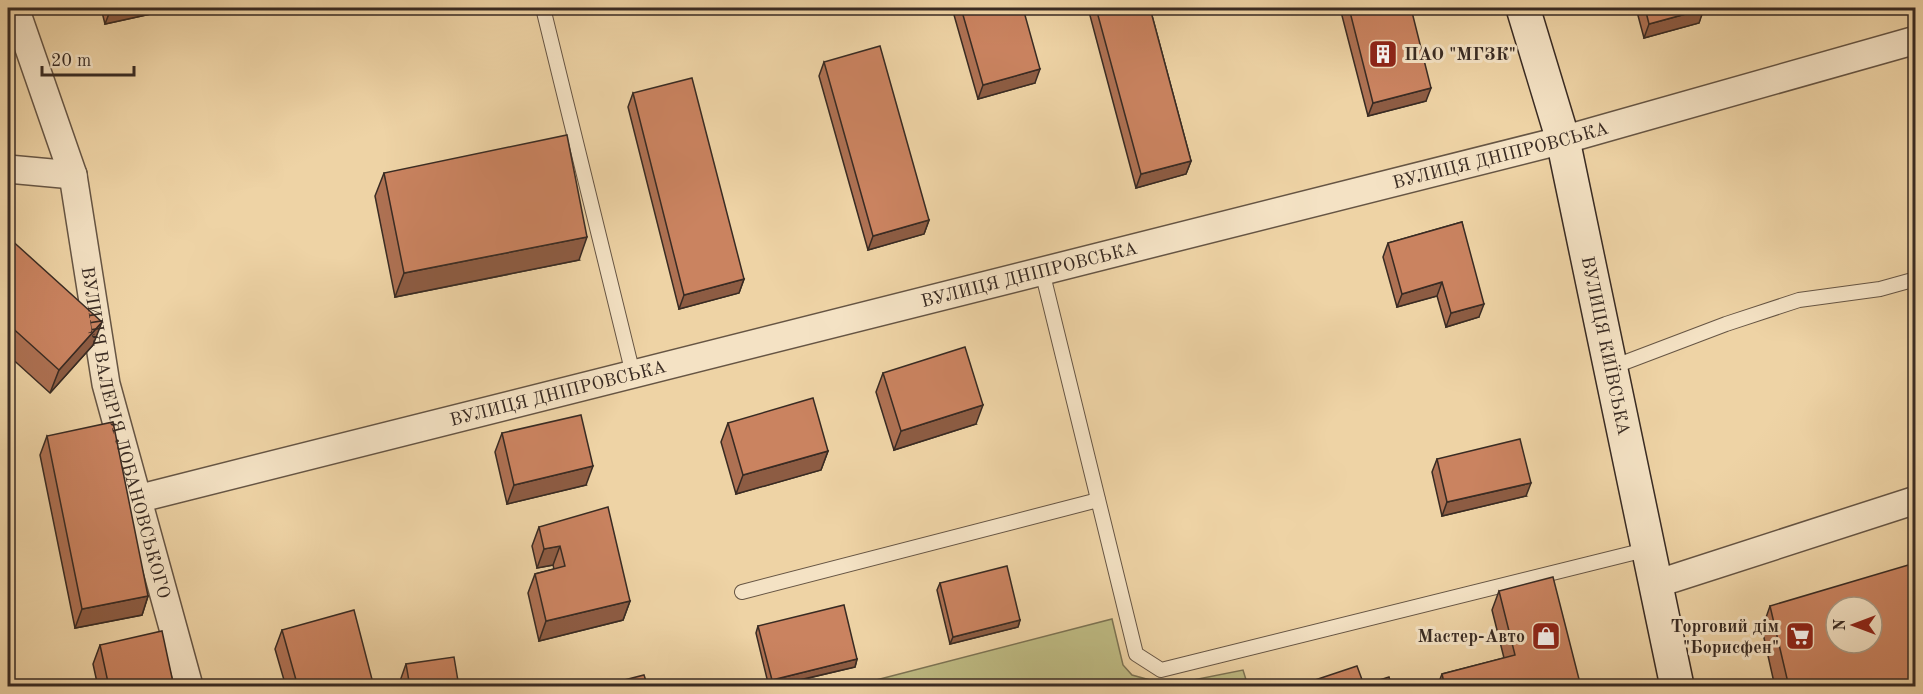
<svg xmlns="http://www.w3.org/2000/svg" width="1923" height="694" font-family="'Old Standard TT',serif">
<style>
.green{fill:#bebb83;stroke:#7c7353;stroke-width:1.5}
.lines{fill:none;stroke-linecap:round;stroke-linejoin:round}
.lane-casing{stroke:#654;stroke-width:16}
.street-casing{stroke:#654;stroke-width:30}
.secondary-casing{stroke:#392b23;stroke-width:36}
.lane{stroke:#f4e2c4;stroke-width:14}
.street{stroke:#f4e2c4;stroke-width:27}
.secondary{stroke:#f4e2c4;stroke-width:33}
.wall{fill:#ae7153;stroke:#392b23;stroke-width:1.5}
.shaded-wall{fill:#8d5c43;stroke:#392b23;stroke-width:1.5}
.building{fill:#ca8360;stroke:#392b23;stroke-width:1.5;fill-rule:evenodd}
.labels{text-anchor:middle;stroke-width:6;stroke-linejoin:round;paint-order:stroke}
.poi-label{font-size:18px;font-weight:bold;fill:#392b23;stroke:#f4e2c4;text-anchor:end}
.street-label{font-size:18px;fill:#392b23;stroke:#f4e2c4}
</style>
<rect width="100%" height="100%" fill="#eed3a5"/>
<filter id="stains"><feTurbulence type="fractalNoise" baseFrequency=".00333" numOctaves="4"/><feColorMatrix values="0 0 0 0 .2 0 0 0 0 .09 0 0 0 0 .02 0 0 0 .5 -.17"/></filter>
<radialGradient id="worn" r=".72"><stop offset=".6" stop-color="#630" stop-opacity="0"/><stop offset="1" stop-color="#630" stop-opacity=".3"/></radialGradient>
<!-- green -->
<path class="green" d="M1112 619 1123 665 1132 675 1168 685 1243 670 1248 686H853Z"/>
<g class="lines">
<!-- lane casing -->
<g class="lane-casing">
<g id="lane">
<path d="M543 8 633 374"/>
<path d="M1042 271 1136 654 1161 670 1649 549"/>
<path d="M1610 368 1726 324 1799 300 1880 289 1916 279"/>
<path d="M742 592 1098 500"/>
</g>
</g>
<!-- street casing -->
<g class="street-casing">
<g id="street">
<path id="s1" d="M15 8 73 175 106 384 189 686"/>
<path d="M8 169 73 175"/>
<path id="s2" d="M137 499 1563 140 1916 40"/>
<path d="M1656 584 1916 500"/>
</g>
</g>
<!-- secondary casing -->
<g class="secondary-casing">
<g id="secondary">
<path id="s3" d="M1523 8 1563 140 1677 686"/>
</g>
</g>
<!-- lane -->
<use href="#lane" class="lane"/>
<!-- street -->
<use href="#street" class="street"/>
<!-- secondary -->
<use href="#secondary" class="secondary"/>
</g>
<!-- wall -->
<g class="wall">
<path d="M101 8H178L105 24Z"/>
<path d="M952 8H1023L1035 83 978 99Z"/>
<path d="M1088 8H1150L1191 161 1186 174 1136 188Z"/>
<path d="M1340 8H1411L1426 101 1368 116Z"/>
<path d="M1636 8H1703L1699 23 1644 38Z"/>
<path d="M824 62 929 220 924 234 868 250 819 76Z"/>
<path d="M633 93 744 279 739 293 679 309 628 107Z"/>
<path d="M384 173 579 260 395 297 375 196Z"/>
<path d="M1462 222 1479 317 1446 327 1437 296 1397 307 1383 257 1388 243Z"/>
<path d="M8 237 93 345 50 393 8 355Z"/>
<path d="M883 373 976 424 894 450 876 392Z"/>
<path d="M728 423 828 451 821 470 736 494 721 442Z"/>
<path d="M502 433 586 485 507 504 495 452Z"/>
<path d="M47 436 148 596 142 615 75 628 40 455Z"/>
<path d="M1437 459 1526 496 1442 516 1432 472Z"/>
<path d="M539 527 630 601 623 620 539 641 528 593 535 574 554 569 553 565 537 568 532 546Z"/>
<path d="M940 583 1020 620 1018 627 950 644 937 590Z"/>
<path d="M1499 591 1581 687H1437L1442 674 1504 658 1492 610Z"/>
<path d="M1770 606 1916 687H1775L1762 629Z"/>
<path d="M758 626 857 659 855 667 772 687H769L756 633Z"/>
<path d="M282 630 374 687H286L275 649Z"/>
<path d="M100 645 174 687H98L93 664Z"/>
<path d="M406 664 459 687H400L399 684Z"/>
</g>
<!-- shaded-wall -->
<g class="shaded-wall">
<path d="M124 8H178L105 24 110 11Z"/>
<path d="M1704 9 1699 23 1644 38 1649 24Z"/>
<path d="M1040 69 1035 83 978 99 983 85Z"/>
<path d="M1431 88 1426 101 1368 116 1373 103Z"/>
<path d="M1191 161 1186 174 1136 188 1141 174Z"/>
<path d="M929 220 924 234 868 250 873 236Z"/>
<path d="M587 237 579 260 395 297 404 273Z"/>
<path d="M744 279 739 293 679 309 684 295Z"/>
<path d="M1442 282 1437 296 1397 307 1402 294Z"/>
<path d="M1484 304 1479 317 1446 327 1451 313Z"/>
<path d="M102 322 93 345 50 393 59 370Z"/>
<path d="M983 405 976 424 894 450 901 431Z"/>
<path d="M828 451 821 470 736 494 743 475Z"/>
<path d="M593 466 586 485 507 504 514 485Z"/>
<path d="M1531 483 1526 496 1442 516 1447 502Z"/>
<path d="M560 546 553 565 537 568 544 549Z"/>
<path d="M148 596 142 615 75 628 82 609Z"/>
<path d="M630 601 623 620 539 641 546 621Z"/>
<path d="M1020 620 1018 627 950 644 953 637Z"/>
<path d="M857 659 855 667 769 687 772 680Z"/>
<path d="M313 682 311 687H298Z"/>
</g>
<!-- building -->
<g class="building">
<path d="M109 8H124L110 11Z"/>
<path d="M961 8H1023L1040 69 983 85Z"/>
<path d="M1096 8H1150L1191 161 1141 174Z"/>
<path d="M1349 8H1411L1431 88 1373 103Z"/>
<path d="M1645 8H1703L1704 9 1649 24Z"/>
<path d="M880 46 929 220 873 236 824 62Z"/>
<path d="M692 78 744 279 684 295 633 93Z"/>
<path d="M567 135 587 237 404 273 384 173Z"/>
<path d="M1462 222 1484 304 1451 313 1442 282 1402 294 1388 243Z"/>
<path d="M8 237 102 322 59 370 8 324Z"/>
<path d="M965 347 983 405 901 431 883 373Z"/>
<path d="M813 398 828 451 743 475 728 423Z"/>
<path d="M581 415 593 466 514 485 502 433Z"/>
<path d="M113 422 148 596 82 609 47 436Z"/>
<path d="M1520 439 1531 483 1447 502 1437 459Z"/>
<path d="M608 507 630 601 546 621 535 574 565 566 560 546 544 549 539 527Z"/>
<path d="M1915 563 1916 687H1789L1770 606ZM1836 607H1872V643H1836Z"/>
<path d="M1007 566 1020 620 953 637 940 583Z"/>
<path d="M1553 577 1581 687H1445L1442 674 1515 655 1499 591Z"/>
<path d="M844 605 857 659 772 680 758 626Z"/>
<path d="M354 610 374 687H314L313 682 298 687 282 630Z"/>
<path d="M162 631 174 687H109L100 645Z"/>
<path d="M454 657 459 687H410L406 664Z"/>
<path d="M1357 666 1364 685 1389 677 1392 687H1314L1312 681Z"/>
<path d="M644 675 648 687H597Z"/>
</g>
<!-- icons -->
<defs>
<g id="building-square" transform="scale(1.5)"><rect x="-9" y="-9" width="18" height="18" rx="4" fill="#8f2418" stroke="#f4e2c4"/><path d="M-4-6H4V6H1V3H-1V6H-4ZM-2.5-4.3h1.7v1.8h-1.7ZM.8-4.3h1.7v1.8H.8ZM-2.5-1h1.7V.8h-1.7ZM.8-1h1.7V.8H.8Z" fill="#fff"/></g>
<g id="shop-square" transform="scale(1.5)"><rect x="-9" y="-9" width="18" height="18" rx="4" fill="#8f2418" stroke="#f4e2c4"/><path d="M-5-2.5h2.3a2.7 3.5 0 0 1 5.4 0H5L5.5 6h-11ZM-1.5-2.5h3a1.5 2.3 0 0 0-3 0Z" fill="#fff"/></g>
<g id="supermarket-square" transform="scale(1.5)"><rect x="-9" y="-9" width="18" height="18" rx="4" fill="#8f2418" stroke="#f4e2c4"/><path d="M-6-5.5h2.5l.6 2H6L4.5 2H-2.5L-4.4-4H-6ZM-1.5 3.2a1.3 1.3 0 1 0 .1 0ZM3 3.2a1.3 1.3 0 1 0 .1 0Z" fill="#fff"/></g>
</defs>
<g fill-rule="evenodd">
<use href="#building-square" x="1383" y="54"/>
<use href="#shop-square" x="1546" y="636"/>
<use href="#supermarket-square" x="1800" y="636"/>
</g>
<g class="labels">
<!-- poi labels -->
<g class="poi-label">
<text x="1404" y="60" text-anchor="start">ПАО "МГЗК"</text>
<text x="1779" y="632">Торговий дім<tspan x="1779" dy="21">"Борисфен"</tspan></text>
<text x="1525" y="642">Мастер-Авто</text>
</g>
<!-- street labels -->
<g class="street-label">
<text dy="6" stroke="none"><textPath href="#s2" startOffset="1406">ВУЛИЦЯ ДНІПРОВСЬКА</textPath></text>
<text dy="6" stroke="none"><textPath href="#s2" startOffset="920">ВУЛИЦЯ ДНІПРОВСЬКА</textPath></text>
<text dy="6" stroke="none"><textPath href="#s3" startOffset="348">ВУЛИЦЯ КИЇВСЬКА</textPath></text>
<text dy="6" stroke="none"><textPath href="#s2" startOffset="434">ВУЛИЦЯ ДНІПРОВСЬКА</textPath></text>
<text dy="6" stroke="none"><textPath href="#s1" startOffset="440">ВУЛИЦЯ ВАЛЕРІЯ ЛОБАНОВСЬКОГО</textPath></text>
</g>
</g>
<!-- margin -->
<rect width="1923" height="694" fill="none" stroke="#eed3a5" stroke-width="30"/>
<rect x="9" y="9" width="1905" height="676" fill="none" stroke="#392b23" stroke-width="3"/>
<rect x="15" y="15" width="1893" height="664" fill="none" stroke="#392b23" stroke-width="1.5"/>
<!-- north arrow -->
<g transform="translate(1854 625) rotate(270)"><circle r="28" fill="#f4e2c4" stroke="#a99984" stroke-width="1.5"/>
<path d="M0-4.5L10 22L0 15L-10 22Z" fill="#8f2418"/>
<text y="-9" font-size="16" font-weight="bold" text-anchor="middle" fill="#392b23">N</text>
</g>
<!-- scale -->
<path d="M42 66v9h92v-9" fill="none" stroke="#392b23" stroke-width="3"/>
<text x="51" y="66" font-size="18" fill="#392b23" stroke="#f4e2c4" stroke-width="4.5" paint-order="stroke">20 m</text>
<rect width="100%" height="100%" filter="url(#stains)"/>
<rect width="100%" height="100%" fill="url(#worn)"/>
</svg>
